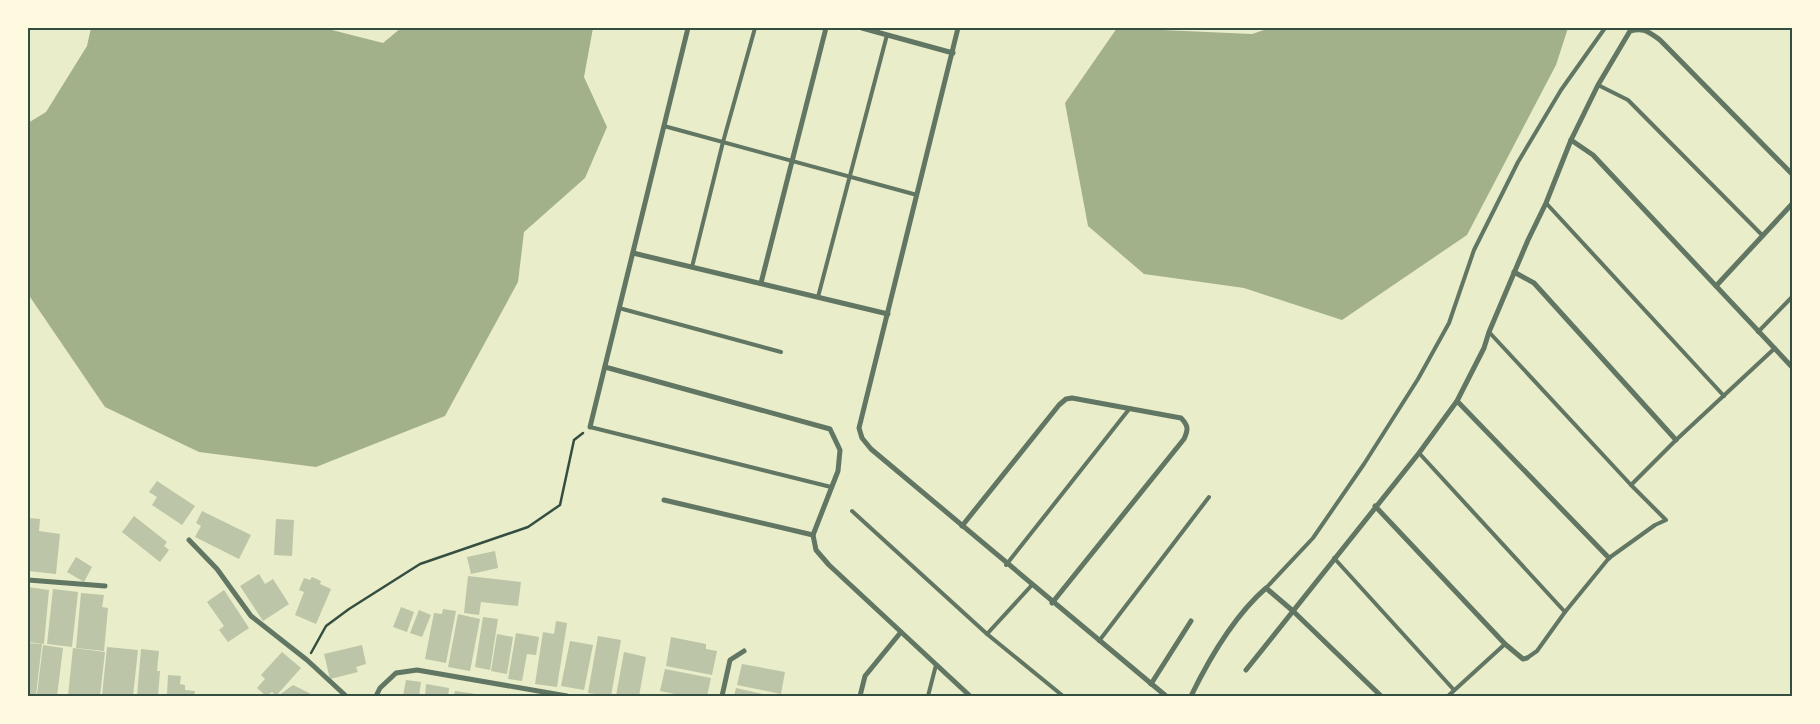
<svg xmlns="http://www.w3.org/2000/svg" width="1820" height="724" font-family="Spectral,serif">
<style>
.water{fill:#a3b18a}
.building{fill:#bcc5a7}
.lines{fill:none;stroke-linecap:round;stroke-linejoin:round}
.path{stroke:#344e41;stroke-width:2.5}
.service{stroke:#617663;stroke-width:4}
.minor{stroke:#617663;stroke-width:5}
.neatline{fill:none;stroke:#344e41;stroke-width:2}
</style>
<rect width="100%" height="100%" fill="#e9edc9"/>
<!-- water -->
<g class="water">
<path d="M91 28H324L383 43 401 28H593L584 77 607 127 585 178 524 232 518 282 445 416 316 467 199 452 105 407 28 294V123L46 112 87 46Z"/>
<path d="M1117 28 1252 34 1270 28H1568L1556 65 1467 235 1342 320 1244 288 1144 274 1088 226 1065 103Z"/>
</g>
<!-- building -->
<g class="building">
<path d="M157 481 195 506 182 525 152 505 157 497 149 492Z"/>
<path d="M202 511 251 535 239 559 195 537 201 526 196 523Z"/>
<path d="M134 516 167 542 164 546 169 550 160 562 122 532Z"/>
<path d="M28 518 40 519 39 531 60 534 56 574 28 571Z"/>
<path d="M276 519 294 520 292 556 274 555Z"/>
<path d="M495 551 498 568 471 574 467 557Z"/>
<path d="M76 557 92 567 84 582 67 572Z"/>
<path d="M259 574 265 584 273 579 289 604 263 621 240 586Z"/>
<path d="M468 576 521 582 518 606 481 602 479 615 464 613Z"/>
<path d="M312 577 321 581 320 584 331 589 316 624 295 615 304 592 299 590 304 578 310 580Z"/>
<path d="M28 587 49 590 44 644 28 642Z"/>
<path d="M53 589 78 592 72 647 47 644Z"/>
<path d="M224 590 249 628 228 642 219 630 224 626 207 602Z"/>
<path d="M81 593 104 595 102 607 108 608 104 651 76 648Z"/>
<path d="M401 607 414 612 407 632 393 627Z"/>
<path d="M443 609 456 611 446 663 425 659 434 613 442 614Z"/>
<path d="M419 610 431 615 422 637 410 633Z"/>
<path d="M458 614 480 619 470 671 448 667Z"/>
<path d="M483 617 498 619 490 670 475 667Z"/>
<path d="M556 621 567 623 557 687 535 684 543 632 554 634Z"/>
<path d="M516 633 539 637 536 655 527 654 522 681 508 679Z"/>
<path d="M497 634 513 637 507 674 491 671Z"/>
<path d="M598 636 621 640 611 696 588 693Z"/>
<path d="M671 637 706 644V649L717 651 712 675 666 666Z"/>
<path d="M570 641 593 645 584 690 561 686Z"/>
<path d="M28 643 42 644 36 695 28 694Z"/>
<path d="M43 645 63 648 57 696 37 694Z"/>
<path d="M362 645 366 664 356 667 358 672 330 679 324 654Z"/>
<path d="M107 647 138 650 133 696H102Z"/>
<path d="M73 648 105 652 100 696H68Z"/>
<path d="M141 649 159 651 157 671H160L158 696H137Z"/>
<path d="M282 652 301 668 276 696 272 692 266 696 257 688 265 679 261 675Z"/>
<path d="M624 652 646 657 639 696H616Z"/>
<path d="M742 664 785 672 781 694 737 685Z"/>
<path d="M665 669 711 678 707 696H684L660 691Z"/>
<path d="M168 675 181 676 180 684 185 685V690L195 691 194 696H167Z"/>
<path d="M406 680 421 682 419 696H403Z"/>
<path d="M426 684 449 688 448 696H425Z"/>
<path d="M293 685 315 696H278Z"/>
<path d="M736 688 772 696H734Z"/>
<path d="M455 691 476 694V696H454Z"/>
</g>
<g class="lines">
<!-- path -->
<path class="path" d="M311 653 326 626 349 609 420 564 528 527 560 505 574 440 583 433"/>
<!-- service -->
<g class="service">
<path d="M1598 85 1628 100 1763 236"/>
<path d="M664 126 917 195"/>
<path d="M1546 203 1724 396"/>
<path d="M692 267 723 142 755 28"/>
<path d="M818 297 887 35"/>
<path d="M619 308 781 352"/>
<path d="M1489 332 1631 485 1666 520 1655 525 1609 558 1565 612 1537 651 1527 658"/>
<path d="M1758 332 1792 297"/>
<path d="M590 427 831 487"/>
<path d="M1419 453 1565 612"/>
<path d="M1631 485 1676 440 1775 348"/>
<path d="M852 511 987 634 1063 696"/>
<path d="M1334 558 1454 690"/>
<path d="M1006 565 1130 408"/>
<path d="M1266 588 1313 538 1364 464 1418 379 1449 323 1474 250 1518 162 1561 90 1605 28"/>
<path d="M987 634 1031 586"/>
<path d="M1099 641 1209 497"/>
<path d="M928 696 936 665"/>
<path d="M1448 696 1505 644"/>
</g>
<!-- minor -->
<g class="minor">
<path d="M862 28 953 53"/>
<path d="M958 28 859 428 862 438 871 449 1166 696"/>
<path d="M1571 140 1593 155 1792 367"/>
<path d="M633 253 888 314"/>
<path d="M1514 272 1534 283 1676 440"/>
<path d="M761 283 826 28"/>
<path d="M1716 286 1792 204"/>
<path d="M605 367 830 429 840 450 838 471 813 535 816 550 829 565 970 696"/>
<path d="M1457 401 1609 558"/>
<path d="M590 427 688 28"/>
<path d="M664 500 813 535"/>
<path d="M1375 506 1505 644 1523 659 1527 658"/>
<path d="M962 526 1059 405 1066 399 1072 398 1181 418C1189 426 1188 430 1184 439L1052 603"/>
<path d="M189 540 217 569 251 616 307 660 346 696"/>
<path d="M28 580 105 586"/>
<path d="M1246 670 1419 453 1457 401 1484 348 1489 332 1528 240 1546 203 1571 140 1598 85 1630 31C1644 27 1649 32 1660 40L1792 174"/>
<path d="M1151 684 1191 621"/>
<path d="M376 696 380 688 396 673 417 670 567 696"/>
<path d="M722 696 730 660 744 651"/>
<path d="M860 696 865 676 901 632"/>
<path d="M1191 696C1209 659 1234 616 1266 588L1293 611 1381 696"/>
</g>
</g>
<!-- border -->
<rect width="1820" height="724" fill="none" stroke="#fefae0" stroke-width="58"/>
<rect x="29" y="29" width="1762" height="666" class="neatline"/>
</svg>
